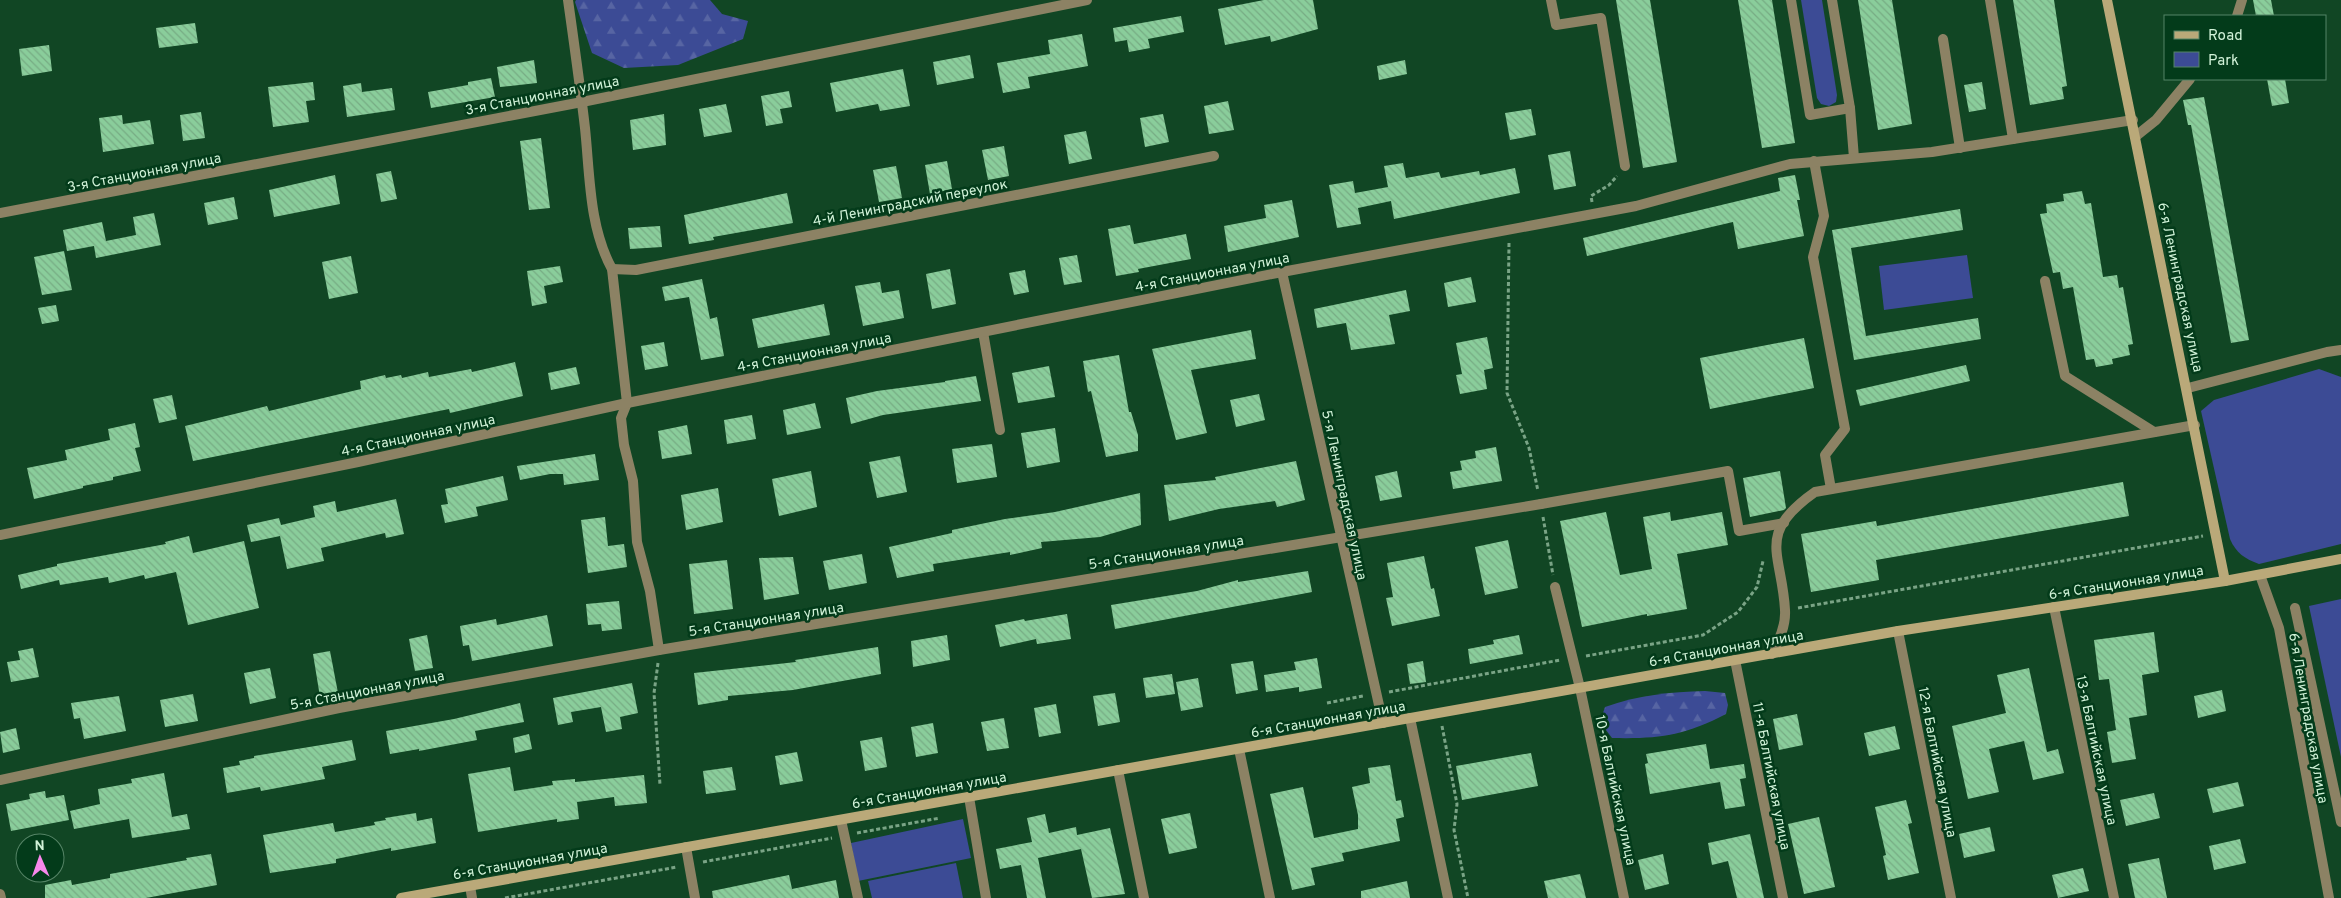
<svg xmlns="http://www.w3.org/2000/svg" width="2341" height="898" font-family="Overpass,sans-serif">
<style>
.green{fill:#3c4b95}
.forest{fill:url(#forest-firs)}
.building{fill:url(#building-back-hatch)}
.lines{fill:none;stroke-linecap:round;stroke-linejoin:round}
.path{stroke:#7aa486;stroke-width:3;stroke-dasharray:4 2.5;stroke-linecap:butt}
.lane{stroke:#8c8264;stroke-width:10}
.street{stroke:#8c8264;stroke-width:10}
.secondary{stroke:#baa979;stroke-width:10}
.labels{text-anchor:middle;stroke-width:5;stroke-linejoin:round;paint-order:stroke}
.street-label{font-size:14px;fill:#d1f2d8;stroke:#033b1a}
</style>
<defs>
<pattern id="forest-firs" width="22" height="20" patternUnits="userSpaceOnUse" patternTransform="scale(1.25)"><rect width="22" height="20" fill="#3c4b95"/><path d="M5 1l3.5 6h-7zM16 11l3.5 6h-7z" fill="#5765a3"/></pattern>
<pattern id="building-back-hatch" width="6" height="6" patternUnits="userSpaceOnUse" patternTransform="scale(1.25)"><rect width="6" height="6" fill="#8acd9b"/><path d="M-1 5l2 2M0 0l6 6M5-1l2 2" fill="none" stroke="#77ac84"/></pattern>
</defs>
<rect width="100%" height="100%" fill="#114624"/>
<!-- green -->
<g class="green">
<path d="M1801 0H1822L1837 95 1836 102 1829 106 1821 104 1817 98Z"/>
<path d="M1967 255 1973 298 1884 310 1879 266Z"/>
<path d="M2319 369 2341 377V544L2259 564C2245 559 2236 553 2230 539L2201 411 2214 400Z"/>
<path d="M2341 599V757L2309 606Z"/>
<path d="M963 819 971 858 858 881 851 843Z"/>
<path d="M956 863 963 898H872L868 881Z"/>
</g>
<!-- forest -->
<g class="forest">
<path d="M576 0H710L722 14 748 21 743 39 678 65 624 68 592 53 575 2Z"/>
<path d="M1705 691 1725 693 1728 705 1726 714C1684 736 1658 739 1612 738L1600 722 1605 707C1638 695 1670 692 1705 691Z"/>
</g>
<!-- building -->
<g class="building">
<path d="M1264 0H1313L1318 29 1271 42 1270 36 1225 45 1218 9Z"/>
<path d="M1616 0H1650L1677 162 1643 168Z"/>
<path d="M1738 0H1772L1795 143 1762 148Z"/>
<path d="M1858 0H1892L1912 124 1878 130Z"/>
<path d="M2013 0H2054L2067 86 2062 87 2064 99 2030 105Z"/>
<path d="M2253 0H2271L2274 16H2256Z"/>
<path d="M1181 16 1184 32 1148 39 1150 48 1129 52 1127 40 1115 42 1113 28Z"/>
<path d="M195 23 198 43 159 48 156 28Z"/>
<path d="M1082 34 1088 66 1028 77 1030 88 1003 93 997 63 1050 54 1048 40Z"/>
<path d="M49 45 52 71 22 76 19 49Z"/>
<path d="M970 55 974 78 937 85 933 62Z"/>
<path d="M534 60 537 83 500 87 497 67Z"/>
<path d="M1405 60 1407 74 1379 80 1377 66Z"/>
<path d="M903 69 910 106 880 111 878 104 836 112 830 83Z"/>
<path d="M491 78 495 97 431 108 428 92 468 85V82Z"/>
<path d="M2267 79H2285L2289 103 2272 106Z"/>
<path d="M313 82 315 100 306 101 309 122 273 127 268 87Z"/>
<path d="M1982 82 1986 109 1969 112 1964 85Z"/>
<path d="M361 83 362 92 392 88 395 110 347 117 343 86Z"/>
<path d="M789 91 792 107 780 109 783 123 766 126 761 96Z"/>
<path d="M2204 97 2249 340 2231 343 2191 125H2188L2183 100Z"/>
<path d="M1228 101 1234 130 1209 134 1204 106Z"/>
<path d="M726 104 732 132 704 137 699 109Z"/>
<path d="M1531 109 1536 135 1510 140 1505 113Z"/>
<path d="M201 112 205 138 183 141 180 115Z"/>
<path d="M664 114 666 145 633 150 630 120Z"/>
<path d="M1163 114 1169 142 1145 147 1140 118Z"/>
<path d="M122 115 123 124 150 120 154 144 103 152 99 118Z"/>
<path d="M1086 131 1092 159 1069 164 1064 135Z"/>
<path d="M541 138 550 208 529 210 520 141Z"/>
<path d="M1004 146 1009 176 988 180 982 150Z"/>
<path d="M1570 151 1576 186 1554 190 1548 155Z"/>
<path d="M947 161 952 189 930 194 925 165Z"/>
<path d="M1403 163 1406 178 1439 172 1441 178 1479 171 1480 175 1515 168 1520 193 1394 219 1391 201 1358 208 1361 224 1337 228 1329 185 1353 181 1355 193 1388 187 1384 166Z"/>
<path d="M896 166 902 198 879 202 873 170Z"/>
<path d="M391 171 397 199 381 202 376 174Z"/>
<path d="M335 175 340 204 274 217 269 190Z"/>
<path d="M1795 175 1800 200H1797L1804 236 1738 249 1733 222 1587 256 1583 238 1780 191 1778 178Z"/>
<path d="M2082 191 2085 204 2091 203 2103 277 2117 275 2119 288 2123 287 2133 344 2128 345 2130 355 2112 359 2113 364 2096 367 2094 359 2086 360 2073 287 2063 289 2060 272 2053 273 2040 214 2047 213 2046 204 2064 201 2063 194Z"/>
<path d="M787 193 793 223 713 237 714 240 689 244 684 215Z"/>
<path d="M234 197 238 219 208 225 204 203Z"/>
<path d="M1292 200 1299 237 1228 252 1224 226 1266 218 1264 205Z"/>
<path d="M1960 209 1963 230 1851 248 1866 336 1978 318 1981 339 1854 360 1832 230Z"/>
<path d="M154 213 161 245 96 258 94 246 67 251 63 230 102 222 106 241 136 235 133 217Z"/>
<path d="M1130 225 1134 244 1186 234 1191 259 1138 269 1139 272 1116 276 1108 229Z"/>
<path d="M660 226 662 247 630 249 628 228Z"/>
<path d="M64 251 72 290 42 295 34 257Z"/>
<path d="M1077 255 1082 282 1064 285 1059 258Z"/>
<path d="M351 256 358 293 329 299 322 262Z"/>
<path d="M560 266 563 282 544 286 547 303 532 306 527 271Z"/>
<path d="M950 269 956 304 932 309 926 274Z"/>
<path d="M1025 270 1029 292 1014 295 1009 273Z"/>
<path d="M1471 277 1476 302 1448 307 1444 283Z"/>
<path d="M702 279 710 319 717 317 724 356 701 360 689 297 665 301 662 287Z"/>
<path d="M880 282 882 293 899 290 904 318 863 326 855 286Z"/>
<path d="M1406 290 1410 311 1389 315 1395 344 1351 350 1346 323 1317 328 1314 309Z"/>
<path d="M824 304 830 335 758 348 752 319Z"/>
<path d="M56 305 59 321 42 324 38 308Z"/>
<path d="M1251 330 1256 359 1191 370 1207 433 1176 440 1152 349Z"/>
<path d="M1487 337 1493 368 1484 370 1487 389 1460 394 1456 375 1462 374 1456 343Z"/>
<path d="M1804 338 1814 388 1710 409 1700 358Z"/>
<path d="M664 342 668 366 645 370 641 346Z"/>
<path d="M1119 355 1129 412H1131L1138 435V451L1106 457 1091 391 1088 392 1083 361Z"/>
<path d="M515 362 523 396 450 413 449 409 193 461 185 426 267 406 269 411 361 389 360 381 385 375 386 378 401 375 402 378 428 372 429 377 471 369 472 372Z"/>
<path d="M1966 365 1970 381 1860 406 1856 390Z"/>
<path d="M1049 366 1055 397 1018 403 1012 373Z"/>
<path d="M576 367 580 384 551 390 548 373Z"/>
<path d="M976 376 981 401 883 415 851 424 846 398 877 391 945 382V381Z"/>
<path d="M1259 394 1265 420 1236 427 1230 400Z"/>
<path d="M172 395 177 419 159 423 153 399Z"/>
<path d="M815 403 821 428 787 435 783 410Z"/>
<path d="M752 415 756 439 727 444 724 420Z"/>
<path d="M135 423 140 447 135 448 141 471 113 477V480L83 486V488L34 499 27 468 67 460 65 450 110 440 108 429Z"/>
<path d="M687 425 692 454 662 459 658 431Z"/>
<path d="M1055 428 1060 462 1027 468 1021 433Z"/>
<path d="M992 444 997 477 957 483 952 449Z"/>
<path d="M1496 447 1502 481 1453 489 1450 472 1462 470 1460 461 1476 458 1475 451Z"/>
<path d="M595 454 599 480 564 485 563 474H550L520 480 517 466Z"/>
<path d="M900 456 907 492 877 498 869 462Z"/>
<path d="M1296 461 1305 500 1277 507 1275 501 1219 509 1169 521 1164 485 1216 480 1215 477Z"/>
<path d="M811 471 817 507 779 516 772 479Z"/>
<path d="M1397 471 1402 497 1380 501 1375 476Z"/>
<path d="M1780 471 1786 508 1784 510 1750 517 1743 478Z"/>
<path d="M503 476 508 500 476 507 478 516 445 523 441 505 448 504 445 489Z"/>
<path d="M2123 482 2129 516 1876 560 1879 580 1811 592 1801 534 1876 521 1877 526Z"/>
<path d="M718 488 723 522 686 530 681 495Z"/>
<path d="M1140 493 1141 525 1100 537 1041 542 1042 548 1010 555V552L933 564 934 571 897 578 889 547 952 533V530L1005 519 1055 512Z"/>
<path d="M396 499 404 534 386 538 385 533 321 548 324 561 287 569 280 536 251 542 247 525 279 518 281 525 315 517 313 506 335 501 337 512Z"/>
<path d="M1606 512 1620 575 1652 569 1643 517 1670 512 1671 521 1722 512 1728 545 1677 554 1687 609 1647 616V614L1582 627 1560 521Z"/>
<path d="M605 517 608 546 624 544 627 567 588 573 581 520Z"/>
<path d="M189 536 193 553 244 541 259 608 188 625 176 572 145 579 144 575 109 583 108 577 60 585 59 580 21 589 18 575 57 566V564L166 544 165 542Z"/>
<path d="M1508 540 1518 588 1485 595 1475 547Z"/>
<path d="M862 554 867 583 829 590 823 561Z"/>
<path d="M1424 556 1431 589 1434 588 1440 616 1392 626 1386 598 1393 597 1387 563Z"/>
<path d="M793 557 799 594 764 600 759 558Z"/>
<path d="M727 560 733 609 694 614 689 564Z"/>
<path d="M1308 571 1312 592 1115 629 1111 605 1197 591 1238 580V582Z"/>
<path d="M619 601 622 629 602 631 601 624 588 625 586 604Z"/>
<path d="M1067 614 1071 639 1037 644 1036 639 1000 647 995 625 1024 619 1025 621Z"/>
<path d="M547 615 553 646 472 661 469 645 463 646 460 626 496 619 497 625Z"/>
<path d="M2154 632 2159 672 2142 675 2147 715 2129 718 2136 759 2112 763 2107 732 2116 730 2109 679 2099 680 2094 640Z"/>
<path d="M427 635 433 668 415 671 409 639Z"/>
<path d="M947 635 950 660 913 667 911 641Z"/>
<path d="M1519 635 1523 654 1470 664 1468 649 1494 644 1493 640Z"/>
<path d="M878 647 881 674 793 690 728 696V700L698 705 694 673 796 662 795 660Z"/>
<path d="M33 648 39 677 11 682 7 662 20 660 18 651Z"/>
<path d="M330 651 338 693 320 697 313 654Z"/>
<path d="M1317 658 1322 688 1299 692V687L1266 692 1264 675 1296 670 1294 662Z"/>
<path d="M1253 661 1258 690 1236 694 1231 664Z"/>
<path d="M1423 661 1426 682 1410 684 1407 664Z"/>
<path d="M270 668 276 698 250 704 244 673Z"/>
<path d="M2029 668 2047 752 2058 749 2064 773 2033 780 2024 741 1989 749 1999 792 1968 799 1952 726 2006 713 1997 675Z"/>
<path d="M1172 674 1175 694 1146 698 1143 678Z"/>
<path d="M1198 678 1203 707 1181 711 1176 682Z"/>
<path d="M632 683 638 713 620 717 622 729 606 732 601 707 571 712 573 722 558 725 553 698Z"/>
<path d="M2222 690 2226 711 2198 718 2194 696Z"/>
<path d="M1115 693 1120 722 1098 726 1093 696Z"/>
<path d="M193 694 198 721 165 727 160 700Z"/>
<path d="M119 696 126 731 84 739 80 718 74 719 71 703Z"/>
<path d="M520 703 524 722 475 731 477 740 419 751V749L390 754 386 731 454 719Z"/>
<path d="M1056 704 1061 733 1039 737 1034 708Z"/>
<path d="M1797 714 1803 745 1779 750 1773 719Z"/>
<path d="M1004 718 1009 748 987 751 981 722Z"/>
<path d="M933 723 938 753 916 757 911 727Z"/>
<path d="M1895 726 1900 749 1869 756 1864 733Z"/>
<path d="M16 728 20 749 3 753 0 732Z"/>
<path d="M529 734 532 749 515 753 513 738Z"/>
<path d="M882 737 887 767 865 771 860 741Z"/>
<path d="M352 740 356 760 322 767 325 779 261 791 260 787 227 793 223 768 240 765 239 761 254 758V756Z"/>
<path d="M1706 744 1710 769 1744 764 1746 778 1740 779 1745 806 1725 809 1720 782 1650 794 1645 764 1648 763 1646 754Z"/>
<path d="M797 752 803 781 780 785 775 756Z"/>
<path d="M1531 753 1538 786 1462 800 1456 766Z"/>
<path d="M1390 765 1396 801 1401 800 1404 817 1396 819 1400 841 1342 853 1344 861 1311 868 1315 885 1292 890 1270 794 1303 787 1314 838 1358 829V815L1352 787 1370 783 1368 768Z"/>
<path d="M510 767 514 791 553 785 552 781 575 779V782L644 775 647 803 615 806 614 797 577 802 579 819 557 822V819L478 832 468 774Z"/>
<path d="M732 767 736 790 706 794 703 771Z"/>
<path d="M164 773 172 817 187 814 190 829 132 838 129 819 74 829 70 811 100 804 98 789 132 783 131 779Z"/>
<path d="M2238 782 2244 806 2213 813 2207 789Z"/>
<path d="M45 791 46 798 64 795 69 820 11 831 6 804 30 799 29 794Z"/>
<path d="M2154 793 2160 818 2126 826 2120 800Z"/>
<path d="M1906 800 1912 823 1908 824 1919 873 1888 880 1883 856 1886 855 1875 807Z"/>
<path d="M416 813 417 821 432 818 436 843 391 851V848L336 859V863L270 873 263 835 333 823 335 832 375 825 374 822 386 820 385 818Z"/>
<path d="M1190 813 1197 848 1169 854 1161 819Z"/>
<path d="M1045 814 1049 833 1076 827 1077 835 1110 828 1125 894 1092 898 1081 849 1038 858 1046 898H1027L1021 865 1000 869 996 849 1032 842 1027 818Z"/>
<path d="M1819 817 1835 887 1804 894 1788 824Z"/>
<path d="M1990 827 1995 851 1964 858 1959 834Z"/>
<path d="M1750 834 1764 898H1737L1728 861 1712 865 1708 843Z"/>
<path d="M2240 839 2246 863 2214 870 2209 846Z"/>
<path d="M211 854 217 885 146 898H45V885L71 880 72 885 110 878V874L187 860 186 858Z"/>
<path d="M1663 854 1669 884 1645 890 1638 860Z"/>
<path d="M2159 858 2167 898H2135L2128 864Z"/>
<path d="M2083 868 2089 891 2058 898 2052 875Z"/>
<path d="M1580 874 1586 898H1548L1544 881Z"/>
<path d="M789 875 792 889 836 880 839 898H713L712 891Z"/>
<path d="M1407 881 1410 898H1361V891Z"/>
</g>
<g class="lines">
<!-- path -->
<g class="path">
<path d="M1592 202 1591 196 1609 185 1617 176"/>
<path d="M1509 243 1507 393 1529 448 1538 491"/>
<path d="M1543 517 1553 575"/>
<path d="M1798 608 2203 536"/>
<path d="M1586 656 1703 635 1738 612 1757 587 1763 561"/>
<path d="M658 663 654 693 660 785"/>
<path d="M1389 692 1560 660"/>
<path d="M1327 703 1363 696"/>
<path d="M1442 726 1457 804 1454 830 1468 898"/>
<path d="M857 833 940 818"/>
<path d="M703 862 832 838"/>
<path d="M505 898 677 867"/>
</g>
<!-- lane -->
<g class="lane">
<path d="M1551 0 1556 25 1601 18 1625 166"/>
<path d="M1791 0 1810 115 1850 108 1832 0"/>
<path d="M1990 0 2013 139"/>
<path d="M2237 16 2242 0"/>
<path d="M1943 39 1960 148"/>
<path d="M1850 108 1854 158"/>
<path d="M2136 136 2156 120 2190 79"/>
<path d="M1814 161 1824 216 1813 257 1845 429 1825 455 1831 489"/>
<path d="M2045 281 2065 376 2154 432"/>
<path d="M983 332 1000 430"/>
<path d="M2188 388 2327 352 2341 350"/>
<path d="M1541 504 1728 471 1739 531 1784 523"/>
<path d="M1555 587 1580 688"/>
<path d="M1772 654C1779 640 1786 626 1785 610 1782 553 1755 534 1815 492L2195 425"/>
</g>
<!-- street -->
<g class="street">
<path d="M568 0C574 43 580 85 585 128 590 176 589 227 612 269L627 403 621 418 624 445 633 481 637 542 650 591 659 650"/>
<path d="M0 213 582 102 1087 0"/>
<path d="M612 269 636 270 1214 156"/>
<path d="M1282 272 1383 723"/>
<path d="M0 535 358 462 627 403 1282 272 1636 206 1790 164 1932 152 2133 120"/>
<path d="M2260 575 2279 628 2329 898"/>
<path d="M2054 607 2114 898"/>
<path d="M2295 608 2341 822"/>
<path d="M1898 631 1951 898"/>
<path d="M1735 660 1783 898"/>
<path d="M1580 688 1624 898"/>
<path d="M1410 718 1448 898"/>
<path d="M1239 749 1270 898"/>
<path d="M1118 770 1144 898"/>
<path d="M0 780 339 708 659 650 1541 504"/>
<path d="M969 797 986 898"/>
<path d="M841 820 858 898"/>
<path d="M686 847 695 898"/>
<path d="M470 886 472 898"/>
<path d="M0 894 1 898"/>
</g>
<!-- secondary -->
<g class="secondary">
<path d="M2107 0 2225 581"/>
<path d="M401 898 1898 631 2225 581 2341 559"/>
</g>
</g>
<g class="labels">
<!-- street labels -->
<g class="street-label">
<text transform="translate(542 95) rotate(-11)" y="5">3-я Станционная улица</text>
<text transform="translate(144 172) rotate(-11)" y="5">3-я Станционная улица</text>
<text transform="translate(910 202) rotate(-11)" y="5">4-й Ленинградский переулок</text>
<text transform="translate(1212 272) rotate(-11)" y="5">4-я Станционная улица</text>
<text transform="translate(2181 287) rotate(78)" y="5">6-я Ленинградская улица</text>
<text transform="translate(814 352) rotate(-11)" y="5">4-я Станционная улица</text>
<text transform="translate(418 435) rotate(-12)" y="5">4-я Станционная улица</text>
<text transform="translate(1345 495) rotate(78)" y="5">5-я Ленинградская улица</text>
<text transform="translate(1166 552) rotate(-9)" y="5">5-я Станционная улица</text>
<text transform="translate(2126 582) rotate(-9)" y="5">6-я Станционная улица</text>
<text transform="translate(766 619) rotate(-9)" y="5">5-я Станционная улица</text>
<text transform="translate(1726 648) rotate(-10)" y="5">6-я Станционная улица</text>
<text transform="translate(367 690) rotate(-11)" y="5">5-я Станционная улица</text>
<text transform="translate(2309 718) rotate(80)" y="5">6-я Ленинградская улица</text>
<text transform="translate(1328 719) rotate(-10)" y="5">6-я Станционная улица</text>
<text transform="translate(2097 750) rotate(78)" y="5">13-я Балтийская улица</text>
<text transform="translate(1938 762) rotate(79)" y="5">12-я Балтийская улица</text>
<text transform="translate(1772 776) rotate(79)" y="5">11-я Балтийская улица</text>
<text transform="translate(929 790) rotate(-10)" y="5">6-я Станционная улица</text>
<text transform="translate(1616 790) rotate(78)" y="5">10-я Балтийская улица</text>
<text transform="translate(530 861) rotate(-10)" y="5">6-я Станционная улица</text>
</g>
</g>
<!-- legend -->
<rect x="2164" y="15" width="162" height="65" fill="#033b1a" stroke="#558466"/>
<rect x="2174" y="31" width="25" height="8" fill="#baa979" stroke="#558466"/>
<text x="2208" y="40" font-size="15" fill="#d1f2d8">Road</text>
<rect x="2174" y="52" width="25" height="15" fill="#3c4b95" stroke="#558466"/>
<text x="2208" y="65" font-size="15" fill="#d1f2d8">Park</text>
<!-- north arrow -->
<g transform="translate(40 858) rotate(358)"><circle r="24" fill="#033b1a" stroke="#558466"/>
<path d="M0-4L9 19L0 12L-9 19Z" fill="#f888eb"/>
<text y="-8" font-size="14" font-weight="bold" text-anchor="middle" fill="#d1f2d8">N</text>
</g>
</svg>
